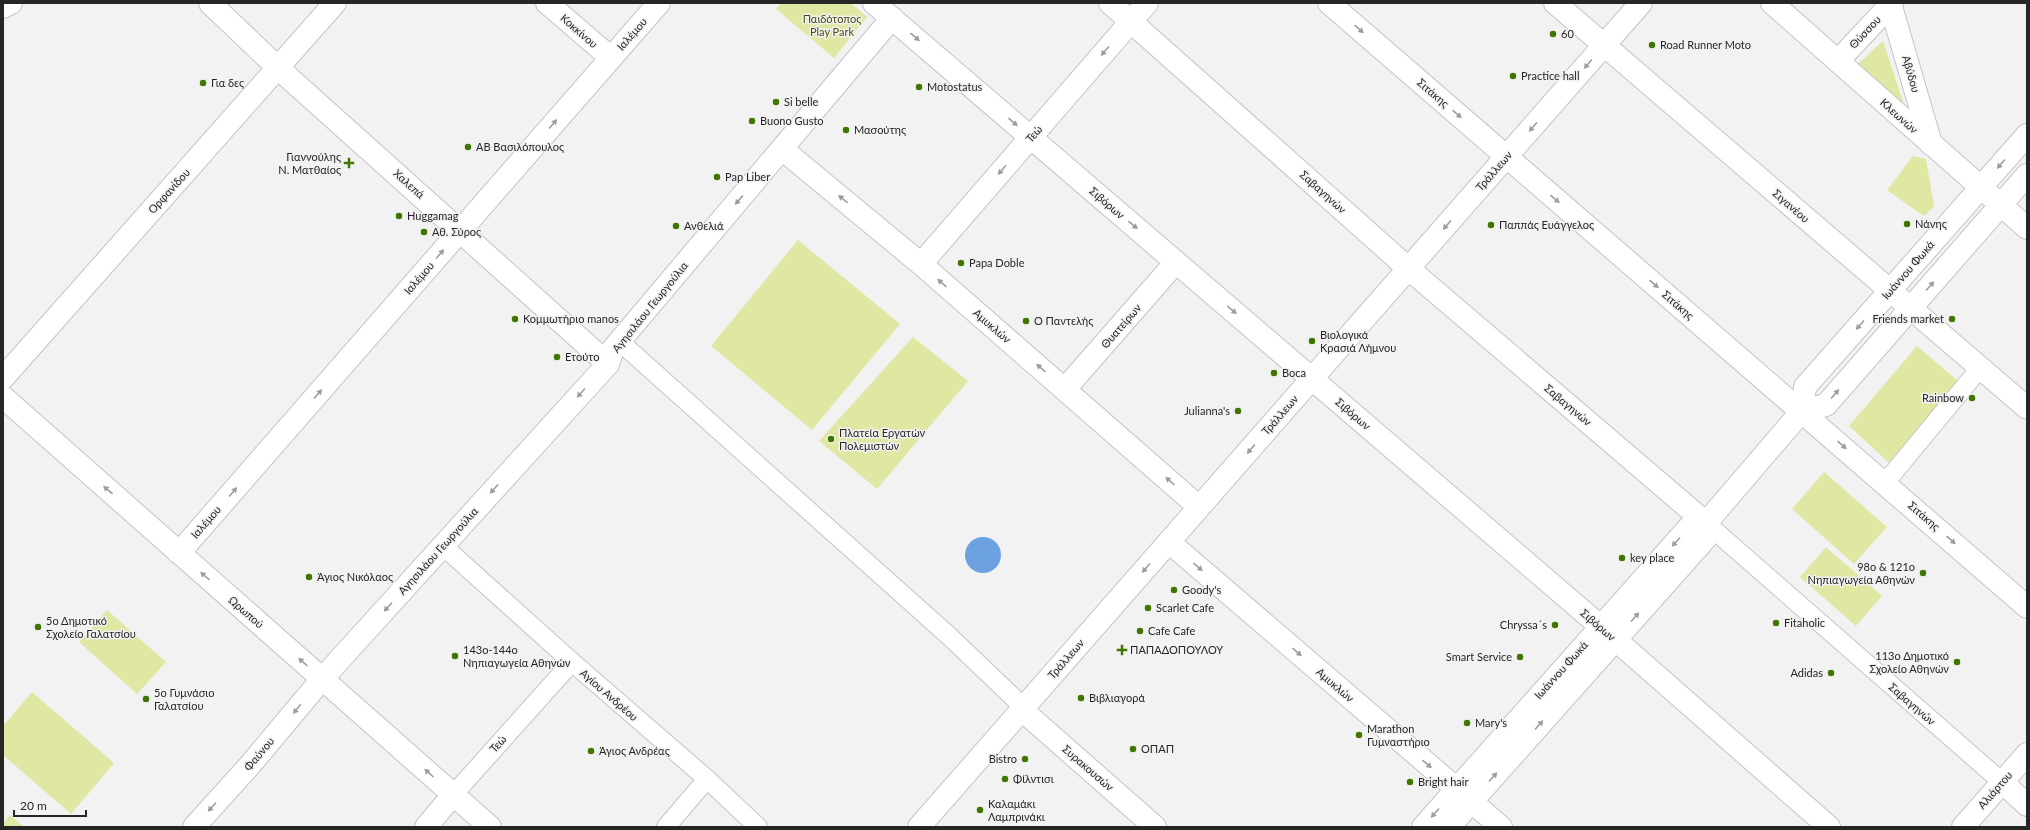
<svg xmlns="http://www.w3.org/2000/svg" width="2030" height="830" font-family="Lato,sans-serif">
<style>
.green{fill:#dfe7a2}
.water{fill:#6ca2e1}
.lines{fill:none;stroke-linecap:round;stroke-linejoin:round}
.pedestrian-casing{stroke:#c3c4c5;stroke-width:20}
.minor-casing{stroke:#c3c4c5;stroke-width:24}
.tertiary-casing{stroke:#c3c4c5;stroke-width:24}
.pedestrian{stroke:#fff;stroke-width:18}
.minor{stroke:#fff;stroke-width:22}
.tertiary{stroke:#fff;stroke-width:22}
.oneway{fill:#9d9d9d}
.poi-dot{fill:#407500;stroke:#f2f2f3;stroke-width:1.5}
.labels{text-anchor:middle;stroke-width:3;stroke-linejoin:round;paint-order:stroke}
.park-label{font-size:11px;fill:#494d0c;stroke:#f2f2f3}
.street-label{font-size:11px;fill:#262626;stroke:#f2f2f3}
.poi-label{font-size:11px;fill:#262626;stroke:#f2f2f3;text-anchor:start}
</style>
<rect width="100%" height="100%" fill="#f2f2f3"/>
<!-- green -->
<g class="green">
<path d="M781 3H851L867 17 834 58 776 9Z"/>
<path d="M1883 41 1904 105 1858 64Z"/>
<path d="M1913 156 1926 159 1934 207 1924 216 1887 190Z"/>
<path d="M798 240 900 324 812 430 711 346Z"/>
<path d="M913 337 968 381 877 489 819 441Z"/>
<path d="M1917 346 1966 388 1897 470 1849 426Z"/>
<path d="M1824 472 1887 527 1854 564 1792 509Z"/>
<path d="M1826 547 1882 596 1856 626 1800 577Z"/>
<path d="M107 610 166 662 137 694 79 642Z"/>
<path d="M32 692 114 763 71 814 3 755V726Z"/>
<path d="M10 815 24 827H3V824Z"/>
</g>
<!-- water -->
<circle class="water" cx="983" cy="555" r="18"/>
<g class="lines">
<!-- pedestrian casing -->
<g class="pedestrian-casing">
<g id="pedestrian">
<path d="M619 341 949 636 1016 700 1022 710"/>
<path d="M1885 483 1980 368"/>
<path d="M1706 523 2002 782"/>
<path d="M443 546 572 662 707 779 758 827"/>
<path d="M453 795 572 662"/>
<path d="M666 827 707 779"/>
</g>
</g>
<!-- minor casing -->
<g class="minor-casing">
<g id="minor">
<path d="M547 3 611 58"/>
<path d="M1110 3 1409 269 1706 523"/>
<path d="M1329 3 2027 607"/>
<path d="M1555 3 2027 408"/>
<path d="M1772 3 2027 228"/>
<path d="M1890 3 1931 144"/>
<path d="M3 7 11 3"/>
<path d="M1838 61 1892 3"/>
<path d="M278 68 608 364"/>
<path d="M782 149 921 264 1199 507"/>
<path d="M921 264 1147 3"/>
<path d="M1065 389 1176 262"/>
<path d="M1169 542 1501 827"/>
<path d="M179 553 659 3"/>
<path d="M1601 627 1829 827"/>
<path d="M1022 710 1155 827"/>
<path d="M2002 782 2027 805"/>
<path d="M194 827 250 765 322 679 608 364 613 349 892 18"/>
<path d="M426 827 453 795"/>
<path d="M919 827 1641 3"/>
<path d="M1963 827 2027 754"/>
</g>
</g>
<!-- tertiary casing -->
<g class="tertiary-casing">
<g id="tertiary">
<path d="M210 3 278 68"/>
<path d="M874 3 1600 626"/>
<path d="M3 378 335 3"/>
<path d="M3 397 490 827"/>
<path d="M1802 411 1826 405 2027 175"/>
<path d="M1423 827 1692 524 1706 523"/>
<path d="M1449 827 1706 538V523L1802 411 1805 387 2027 135"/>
</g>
</g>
<!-- pedestrian -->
<use href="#pedestrian" class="pedestrian"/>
<!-- minor -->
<use href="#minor" class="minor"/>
<!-- tertiary -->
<use href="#tertiary" class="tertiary"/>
</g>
<!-- one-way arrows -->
<defs><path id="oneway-solid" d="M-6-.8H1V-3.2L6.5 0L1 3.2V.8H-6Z"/></defs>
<g class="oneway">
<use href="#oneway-solid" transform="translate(1359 29) rotate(41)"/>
<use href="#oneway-solid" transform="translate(915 37) rotate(41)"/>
<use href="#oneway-solid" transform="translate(1105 51) rotate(131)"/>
<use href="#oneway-solid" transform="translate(1588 64) rotate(131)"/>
<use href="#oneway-solid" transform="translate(1457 114) rotate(41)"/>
<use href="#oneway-solid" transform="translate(1013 122) rotate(41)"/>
<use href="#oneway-solid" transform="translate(553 124) rotate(-49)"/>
<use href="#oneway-solid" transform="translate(1533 127) rotate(131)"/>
<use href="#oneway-solid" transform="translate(2001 164) rotate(131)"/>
<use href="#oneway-solid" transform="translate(1002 170) rotate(131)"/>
<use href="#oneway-solid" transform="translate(843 199) rotate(-140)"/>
<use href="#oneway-solid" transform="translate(1555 199) rotate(41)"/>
<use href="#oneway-solid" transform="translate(739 200) rotate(130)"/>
<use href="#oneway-solid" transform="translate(1133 225) rotate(41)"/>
<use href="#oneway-solid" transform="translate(1447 225) rotate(131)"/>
<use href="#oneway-solid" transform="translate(440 254) rotate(-49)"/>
<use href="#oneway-solid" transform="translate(942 283) rotate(-139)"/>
<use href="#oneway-solid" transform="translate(1654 284) rotate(41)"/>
<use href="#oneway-solid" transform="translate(1930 286) rotate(-48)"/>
<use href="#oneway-solid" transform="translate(1232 310) rotate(41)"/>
<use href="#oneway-solid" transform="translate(1860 325) rotate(131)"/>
<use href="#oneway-solid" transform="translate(1041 368) rotate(-139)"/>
<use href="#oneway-solid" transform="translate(581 393) rotate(132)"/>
<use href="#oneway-solid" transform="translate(318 394) rotate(-49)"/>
<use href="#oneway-solid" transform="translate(1835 394) rotate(-49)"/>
<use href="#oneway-solid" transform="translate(1842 445) rotate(41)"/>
<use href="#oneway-solid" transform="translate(1251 449) rotate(131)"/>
<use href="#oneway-solid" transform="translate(1170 481) rotate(-138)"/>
<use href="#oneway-solid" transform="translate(494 489) rotate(132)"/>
<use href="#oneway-solid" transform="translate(108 490) rotate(-139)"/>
<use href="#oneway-solid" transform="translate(233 492) rotate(-49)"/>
<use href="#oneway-solid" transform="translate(1951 540) rotate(41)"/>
<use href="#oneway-solid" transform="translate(1676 542) rotate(132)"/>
<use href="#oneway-solid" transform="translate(1198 567) rotate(41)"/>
<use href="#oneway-solid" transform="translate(1146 568) rotate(131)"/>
<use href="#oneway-solid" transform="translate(205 576) rotate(-139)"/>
<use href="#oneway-solid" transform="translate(388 607) rotate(132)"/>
<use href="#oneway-solid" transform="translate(1635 617) rotate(-48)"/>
<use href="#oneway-solid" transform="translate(1297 652) rotate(41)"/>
<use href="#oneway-solid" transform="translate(303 662) rotate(-138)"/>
<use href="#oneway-solid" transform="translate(297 709) rotate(129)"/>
<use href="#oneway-solid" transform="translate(1539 725) rotate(-48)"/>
<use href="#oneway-solid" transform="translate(1427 764) rotate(41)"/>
<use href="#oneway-solid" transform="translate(429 773) rotate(-138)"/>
<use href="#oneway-solid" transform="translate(1493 777) rotate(-48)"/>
<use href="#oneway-solid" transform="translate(212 807) rotate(132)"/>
<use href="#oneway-solid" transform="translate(1435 813) rotate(131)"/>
</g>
<!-- markers -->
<g class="poi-dot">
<circle cx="1553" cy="34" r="4"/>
<circle cx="1652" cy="45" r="4"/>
<circle cx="1513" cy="76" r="4"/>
<circle cx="203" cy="83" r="4"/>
<circle cx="919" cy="87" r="4"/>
<circle cx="776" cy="102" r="4"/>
<circle cx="752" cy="121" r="4"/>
<circle cx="846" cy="130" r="4"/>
<circle cx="468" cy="147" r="4"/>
<path d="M347 157h4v4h4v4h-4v4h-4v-4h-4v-4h4z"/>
<circle cx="717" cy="177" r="4"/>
<circle cx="399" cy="216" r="4"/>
<circle cx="1907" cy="224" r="4"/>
<circle cx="1491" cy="225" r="4"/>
<circle cx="676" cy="226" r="4"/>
<circle cx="424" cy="232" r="4"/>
<circle cx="961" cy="263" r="4"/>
<circle cx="515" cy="319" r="4"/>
<circle cx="1952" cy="319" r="4"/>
<circle cx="1026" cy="321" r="4"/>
<circle cx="1312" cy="341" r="4"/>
<circle cx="557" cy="357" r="4"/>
<circle cx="1274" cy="373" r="4"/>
<circle cx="1972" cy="398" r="4"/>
<circle cx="1238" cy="411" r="4"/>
<circle cx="831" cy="439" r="4"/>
<circle cx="1622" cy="558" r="4"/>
<circle cx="1923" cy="573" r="4"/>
<circle cx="309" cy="577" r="4"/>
<circle cx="1174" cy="590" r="4"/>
<circle cx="1148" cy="608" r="4"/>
<circle cx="1776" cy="623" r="4"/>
<circle cx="1555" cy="625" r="4"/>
<circle cx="38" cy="627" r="4"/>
<circle cx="1140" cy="631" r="4"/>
<path d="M1120 644h4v4h4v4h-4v4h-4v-4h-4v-4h4z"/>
<circle cx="455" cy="656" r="4"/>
<circle cx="1520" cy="657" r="4"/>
<circle cx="1957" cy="662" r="4"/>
<circle cx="1831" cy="673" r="4"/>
<circle cx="1081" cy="698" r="4"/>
<circle cx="146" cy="699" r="4"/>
<circle cx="1467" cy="723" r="4"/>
<circle cx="1359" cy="735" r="4"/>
<circle cx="1133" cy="749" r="4"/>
<circle cx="591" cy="751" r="4"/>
<circle cx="1025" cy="759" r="4"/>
<circle cx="1005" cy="779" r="4"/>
<circle cx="1410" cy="782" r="4"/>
<circle cx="980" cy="810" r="4"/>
</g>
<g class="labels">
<!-- park labels -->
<g class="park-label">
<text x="832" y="23">Παιδότοπος<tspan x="832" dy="13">Play Park</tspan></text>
</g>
<!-- street labels -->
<g class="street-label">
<text transform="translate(579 31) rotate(41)" y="4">Κοκκίνου</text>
<text transform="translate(1865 32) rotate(-47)" y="4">Θύσσου</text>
<text transform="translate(632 34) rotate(-49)" y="4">Ιαλέμου</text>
<text transform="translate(1911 74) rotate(74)" y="4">Αβύδου</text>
<text transform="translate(1433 93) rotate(41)" y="4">Σιτάκης</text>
<text transform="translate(1899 116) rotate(42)" y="4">Κλεωνών</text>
<text transform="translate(1034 134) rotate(-49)" y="4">Τεώ</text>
<text transform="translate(1494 171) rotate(-49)" y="4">Τράλλεων</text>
<text transform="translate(409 184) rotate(42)" y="4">Χαλεπά</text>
<text transform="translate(169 191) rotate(-48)" y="4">Ορφανίδου</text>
<text transform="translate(1323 192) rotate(42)" y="4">Σαβαγηνών</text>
<text transform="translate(1107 203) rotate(41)" y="4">Σιβόρων</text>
<text transform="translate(1791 206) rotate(41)" y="4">Σιγανέου</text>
<text transform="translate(1908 270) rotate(-49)" y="4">Ιωάννου Φωκά</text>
<text transform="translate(419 278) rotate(-49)" y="4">Ιαλέμου</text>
<text transform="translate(1678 305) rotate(41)" y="4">Σιτάκης</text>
<text transform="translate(650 307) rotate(-51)" y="4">Αγησιλάου Γεωργούλια</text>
<text transform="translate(992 326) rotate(41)" y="4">Αμυκλών</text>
<text transform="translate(1121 326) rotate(-49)" y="4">Θυατείρων</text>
<text transform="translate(1568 405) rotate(40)" y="4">Σαβαγηνών</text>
<text transform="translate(1353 414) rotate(41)" y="4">Σιβόρων</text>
<text transform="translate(1280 415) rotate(-49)" y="4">Τράλλεων</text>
<text transform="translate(1924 516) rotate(41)" y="4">Σιτάκης</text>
<text transform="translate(206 522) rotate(-49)" y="4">Ιαλέμου</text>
<text transform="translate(438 551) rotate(-48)" y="4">Αγησιλάου Γεωργούλια</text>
<text transform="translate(246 612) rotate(41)" y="4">Ωρωπού</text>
<text transform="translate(1598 625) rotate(41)" y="4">Σιβόρων</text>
<text transform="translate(1066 659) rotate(-49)" y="4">Τράλλεων</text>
<text transform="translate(1561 670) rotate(-48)" y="4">Ιωάννου Φωκά</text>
<text transform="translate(1335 685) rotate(41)" y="4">Αμυκλών</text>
<text transform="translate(609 695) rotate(41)" y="4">Αγίου Ανδρέου</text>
<text transform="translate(1912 704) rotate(41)" y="4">Σαβαγηνών</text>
<text transform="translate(498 744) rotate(-48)" y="4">Τεώ</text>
<text transform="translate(259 754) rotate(-50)" y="4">Φαύνου</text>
<text transform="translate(1088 768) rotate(41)" y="4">Συρακουσών</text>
<text transform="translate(1995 790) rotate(-49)" y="4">Αλιάρτου</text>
</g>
<!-- poi labels -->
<g class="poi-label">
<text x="1561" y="38">60</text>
<text x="1660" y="49">Road Runner Moto</text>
<text x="1521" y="80">Practice hall</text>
<text x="211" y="87">Για δες</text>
<text x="927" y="91">Motostatus</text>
<text x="784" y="106">Si belle</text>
<text x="760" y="125">Buono Gusto</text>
<text x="854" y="134">Μασούτης</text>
<text x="476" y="151">ΑΒ Βασιλόπουλος</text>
<text x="341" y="161" text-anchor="end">Γιαννούλης<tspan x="341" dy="13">Ν. Ματθαίος</tspan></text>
<text x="725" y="181">Pap Liber</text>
<text x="407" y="220">Huggamag</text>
<text x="1915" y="228">Νάνης</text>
<text x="1499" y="229">Παππάς Ευάγγελος</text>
<text x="684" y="230">Ανθελιά</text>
<text x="432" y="236">Αθ. Σύρος</text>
<text x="969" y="267">Papa Doble</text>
<text x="523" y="323">Κομμωτήριο manos</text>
<text x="1944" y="323" text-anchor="end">Friends market</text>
<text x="1034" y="325">Ο Παντελής</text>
<text x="1320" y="339">Βιολογικά<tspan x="1320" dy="13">Κρασιά Λήμνου</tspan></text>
<text x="565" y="361">Ετούτο</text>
<text x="1282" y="377">Boca</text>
<text x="1964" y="402" text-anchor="end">Rainbow</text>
<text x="1230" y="415" text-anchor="end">Julianna's</text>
<text x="839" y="437">Πλατεία Εργατών<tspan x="839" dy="13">Πολεμιστών</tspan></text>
<text x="1630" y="562">key place</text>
<text x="1915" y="571" text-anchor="end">98ο &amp; 121ο<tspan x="1915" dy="13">Νηπιαγωγεία Αθηνών</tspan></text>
<text x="317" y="581">Άγιος Νικόλαος</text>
<text x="1182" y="594">Goody's</text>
<text x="1156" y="612">Scarlet Cafe</text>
<text x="46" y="625">5ο Δημοτικό<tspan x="46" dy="13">Σχολείο Γαλατσίου</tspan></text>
<text x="1784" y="627">Fitaholic</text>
<text x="1547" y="629" text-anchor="end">Chryssa´s</text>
<text x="1148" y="635">Cafe Cafe</text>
<text x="463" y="654">143ο-144ο<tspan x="463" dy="13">Νηπιαγωγεία Αθηνών</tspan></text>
<text x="1130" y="654">ΠΑΠΑΔΟΠΟΥΛΟΥ</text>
<text x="1949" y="660" text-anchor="end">113ο Δημοτικό<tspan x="1949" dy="13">Σχολείο Αθηνών</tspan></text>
<text x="1512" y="661" text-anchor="end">Smart Service</text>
<text x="1823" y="677" text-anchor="end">Adidas</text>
<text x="154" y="697">5ο Γυμνάσιο<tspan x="154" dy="13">Γαλατσίου</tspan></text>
<text x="1089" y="702">Βιβλιαγορά</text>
<text x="1475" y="727">Mary's</text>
<text x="1367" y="733">Marathon<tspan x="1367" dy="13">Γυμναστήριο</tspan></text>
<text x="1141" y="753">ΟΠΑΠ</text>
<text x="599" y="755">Άγιος Ανδρέας</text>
<text x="1017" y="763" text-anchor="end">Bistro</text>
<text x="1013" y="783">Φίλντισι</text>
<text x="1418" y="786">Bright hair</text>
<text x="988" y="808">Καλαμάκι<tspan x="988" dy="13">Λαμπρινάκι</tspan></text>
</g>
</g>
<!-- border -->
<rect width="2030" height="830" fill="none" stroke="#262626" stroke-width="8"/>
<!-- scale -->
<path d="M14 810v6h72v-6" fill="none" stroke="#262626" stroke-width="2"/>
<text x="20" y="810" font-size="12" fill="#262626" stroke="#f2f2f3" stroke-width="3" paint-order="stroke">20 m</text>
</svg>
